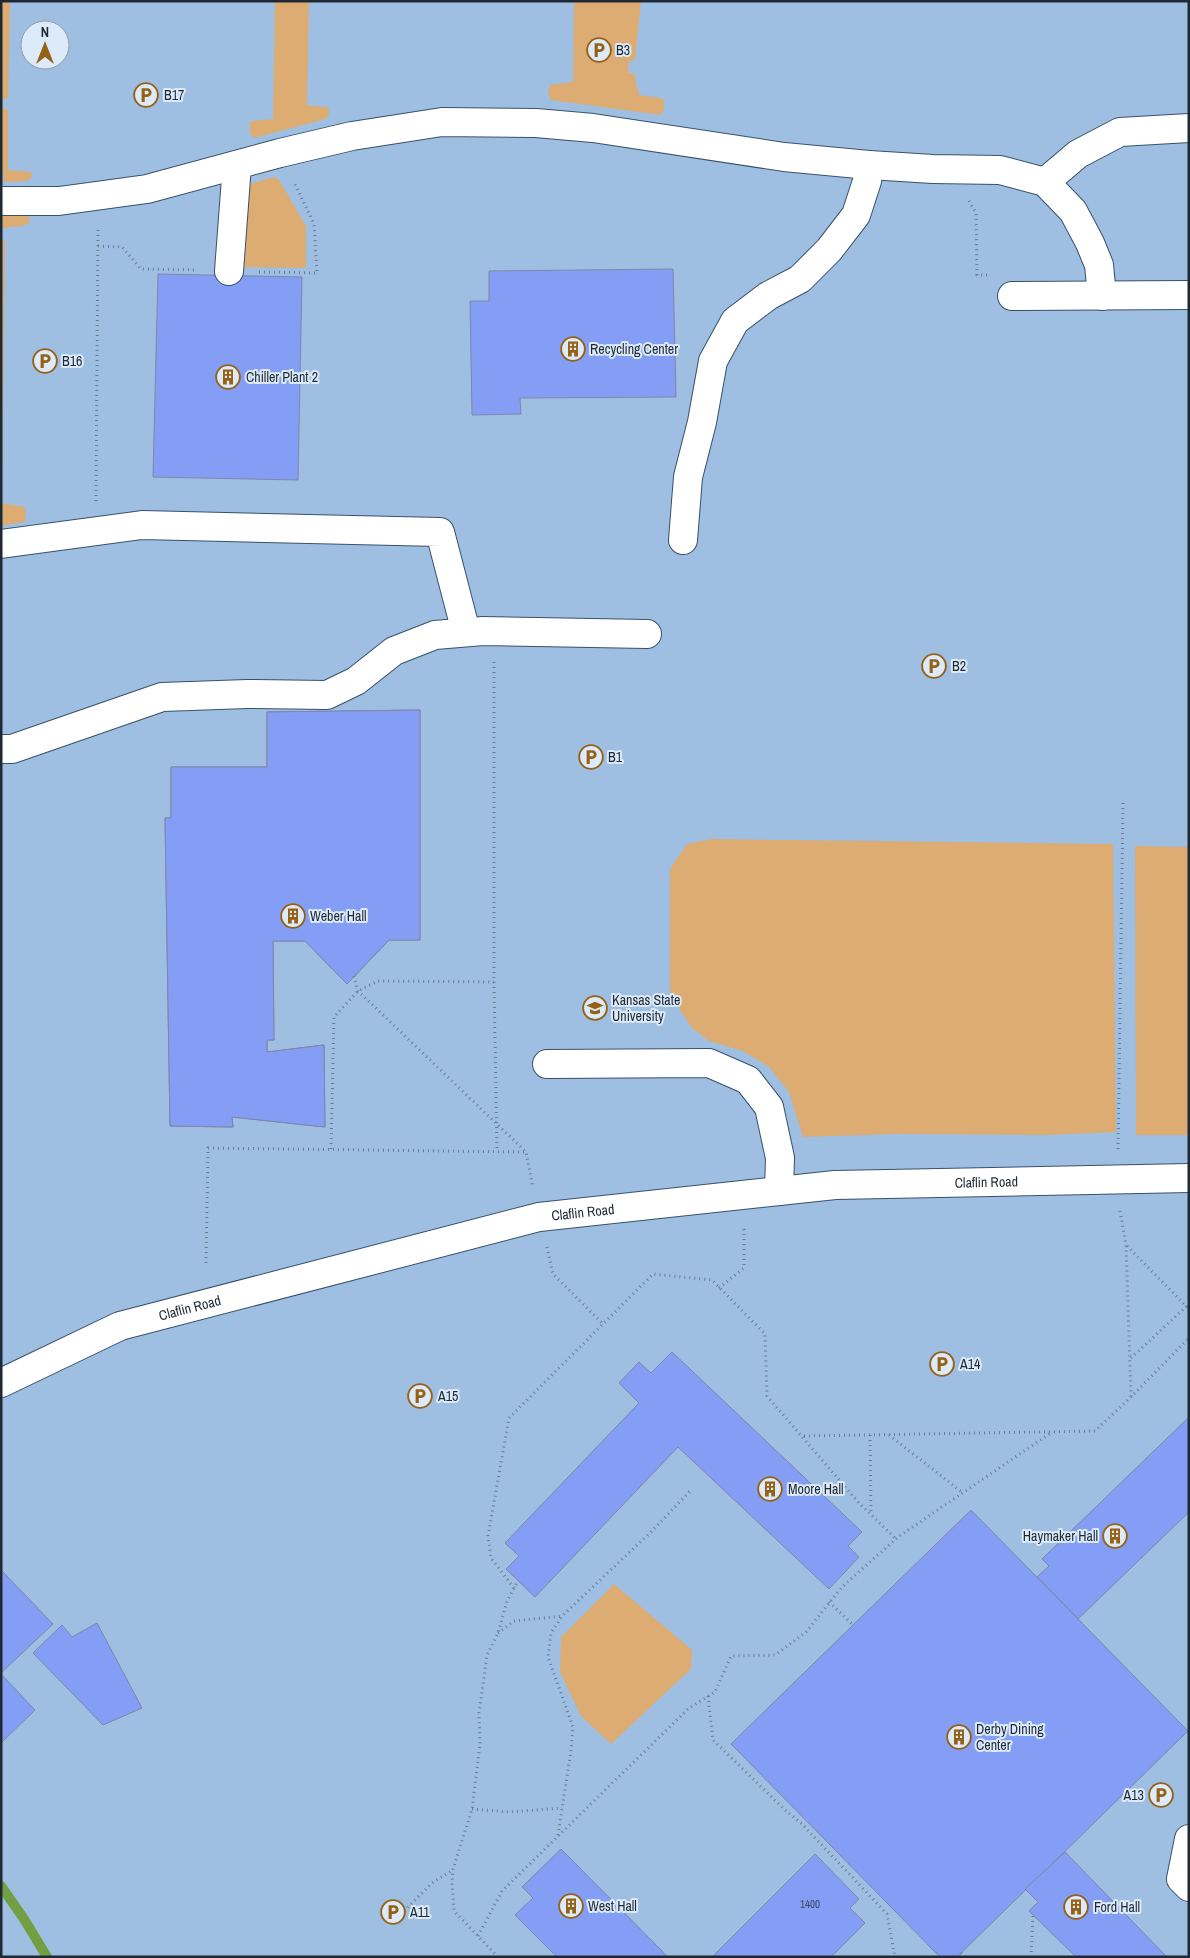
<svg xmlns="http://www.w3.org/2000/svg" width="1190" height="1958" font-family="'Archivo Narrow',sans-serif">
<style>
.built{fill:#9ebfe2;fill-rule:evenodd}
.green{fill:#dcac72}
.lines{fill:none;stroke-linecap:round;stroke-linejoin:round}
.stream{stroke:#739f44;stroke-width:10}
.building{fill:#859ef5;stroke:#7c87a9}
.minor-casing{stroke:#38516b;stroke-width:30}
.path{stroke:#687c92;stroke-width:3;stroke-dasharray:1 4;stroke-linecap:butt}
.minor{stroke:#fff;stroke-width:28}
.labels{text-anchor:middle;stroke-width:4;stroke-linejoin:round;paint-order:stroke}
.number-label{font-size:11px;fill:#384664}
.poi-label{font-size:14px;fill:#1e2934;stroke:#dceafa;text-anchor:start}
.street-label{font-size:14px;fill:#1e2934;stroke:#dceafa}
</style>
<rect width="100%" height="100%" fill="#aecbea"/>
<!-- built -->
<path class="built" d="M1 1H1189V1957H1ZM30 30H60V60H30Z"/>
<!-- green -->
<g class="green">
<path d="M1 1H10L8 98 3 99V108L8 110V170L31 172 32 177 27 181 4 182 3 170H1Z"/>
<path d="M275 1H309L307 105 326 107 329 108V115L325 119 254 138 250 133V123L252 121 273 119Z"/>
<path d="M574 1H641L635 60 629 61 628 73H634L639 95 660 98 664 100V109L661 115 551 100 548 92 550 85 573 82Z"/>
<path d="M274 177 279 180 306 226V268L239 267 246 185Z"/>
<path d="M23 213 28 216 30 222 23 226 1 228V215Z"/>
<path d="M1 238 5 241 2 503 25 507 26 518 24 522 1 526Z"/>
<path d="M711 839 1113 844 1116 1132 1046 1135 894 1134 803 1137 789 1092 769 1067 743 1051 709 1041 692 1028 670 995V869L687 844Z"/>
<path d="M1135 846 1189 847V1135H1136Z"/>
<path d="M614 1584 692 1650 691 1669 611 1744 581 1716 560 1672 561 1637Z"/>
</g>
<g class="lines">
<!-- stream -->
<path class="stream" d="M1 1886 24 1919 47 1957"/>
</g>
<!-- building -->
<g class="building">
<path d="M673 269 676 397 520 398 521 414 472 415 470 301H489V271Z"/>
<path d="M158 274 302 277 298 480 153 477Z"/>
<path d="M420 710V940H389L347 984 305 941H273L274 1040H267V1052L324 1045 325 1127 232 1117 233 1127 170 1126 165 818H171V767H267V712Z"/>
<path d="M420 710V940H389L347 984 305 941H273L274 1040H267V1052L324 1045 325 1127 232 1117 233 1127 170 1126 165 818H171V767H267V712Z"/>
<path d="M672 1352 862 1532 848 1546 859 1557 829 1589 678 1447 535 1597 506 1569 519 1556 505 1543 639 1403 619 1383 639 1362 651 1373Z"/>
<path d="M1189 1417V1512L1078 1619 1037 1577 1049 1566 1042 1559Z"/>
<path d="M971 1510 1188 1731 957 1957H940L731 1744Z"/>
<path d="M1 1570 53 1624 1 1673Z"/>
<path d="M97 1623 142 1708 103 1725 33 1653 62 1625 72 1637Z"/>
<path d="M1 1674 35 1710 1 1743Z"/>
<path d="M561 1849 668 1957H557L515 1915 533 1898 522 1887Z"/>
<path d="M1065 1852 1167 1957H1076L1029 1911 1038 1902 1025 1889Z"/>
<path d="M815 1854 859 1899 850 1908 865 1923 831 1957H712Z"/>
</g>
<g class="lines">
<!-- minor casing -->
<g class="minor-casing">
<g id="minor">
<path d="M1045 182 1078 154 1120 132 1189 128"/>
<path d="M1 201H59L147 189 280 153 352 136 442 122 536 123 593 128 784 157 869 165 933 169 1000 170 1045 182 1073 211 1090 243 1099 265 1102 296"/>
<path d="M229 271 237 165"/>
<path d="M1012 296 1189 295"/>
<path d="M683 540 688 477 702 422 713 361 735 321 768 296 800 279 829 250 856 215 867 181 869 165"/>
<path d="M1 544 142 525 440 532 466 632"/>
<path d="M1 749H12L162 697 247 694 327 695 356 681 394 651 435 635 483 631 647 634"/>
<path d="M547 1064 709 1063 748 1080 769 1107 780 1158 779 1191"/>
<path id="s1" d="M1 1383 120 1326 539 1217 835 1185 1189 1178"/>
<path d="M1189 1839 1181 1879 1189 1887"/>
</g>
</g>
<!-- path -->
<g class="path">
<path d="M969 201 976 213 977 275H988"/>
<path d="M98 246 122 247 141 269 197 270"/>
<path d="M259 272 317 273 314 224 294 182"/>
<path d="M96 501 98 227"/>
<path d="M494 662V982L497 1152"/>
<path d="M354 976 358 991 526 1152 533 1188"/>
<path d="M331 1149 334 1017 358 991 378 981 494 982"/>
<path d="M1118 1149 1123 802"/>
<path d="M1120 1211 1126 1245 1131 1397"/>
<path d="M1127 1246 1189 1309"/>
<path d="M547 1247 553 1274 604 1325"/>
<path d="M206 1263 208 1148 526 1152"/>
<path d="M719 1288 744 1268V1230L742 1226"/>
<path d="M1131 1358 1189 1304"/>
<path d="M870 1435 871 1514"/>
<path d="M889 1435 963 1493"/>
<path d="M804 1436 1095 1431 1131 1397 1189 1338"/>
<path d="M514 1588 491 1558 488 1536 509 1418 653 1274 712 1280 765 1334 767 1396 859 1503 896 1539"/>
<path d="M829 1602 853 1625"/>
<path d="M498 1633 514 1621 562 1616"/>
<path d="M708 1696 713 1740 784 1809 802 1824 887 1914 895 1957"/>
<path d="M472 1809 509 1812 562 1808"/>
<path d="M558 1835 571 1751 573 1727 548 1657 551 1633 562 1616 652 1531 692 1489"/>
<path d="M404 1911 432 1883 453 1870"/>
<path d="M478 1936 502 1891 688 1709 715 1692 731 1656 775 1655 806 1632 842 1587 898 1537 1052 1432"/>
<path d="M961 1953 965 1957"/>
<path d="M498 1957 454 1911 452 1883 453 1869 472 1809 480 1744 479 1713 487 1655 498 1633 507 1601 518 1581"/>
<path d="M934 1957 936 1952"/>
<path d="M1031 1957 1033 1914"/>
</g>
<!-- minor -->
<use href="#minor" class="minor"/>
</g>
<!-- icons -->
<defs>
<g id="parking-ring" transform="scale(1.25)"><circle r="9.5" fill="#dceafa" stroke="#956115" stroke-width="1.5"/><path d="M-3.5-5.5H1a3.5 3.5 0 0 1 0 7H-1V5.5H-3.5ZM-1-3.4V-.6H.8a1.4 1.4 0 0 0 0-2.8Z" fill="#956115"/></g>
<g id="building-ring" transform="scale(1.25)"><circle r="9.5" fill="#dceafa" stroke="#956115" stroke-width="1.5"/><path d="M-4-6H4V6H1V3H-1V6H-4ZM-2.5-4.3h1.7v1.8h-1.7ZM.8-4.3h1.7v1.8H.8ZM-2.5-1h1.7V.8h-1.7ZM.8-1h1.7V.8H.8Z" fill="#956115"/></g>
<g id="university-ring" transform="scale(1.25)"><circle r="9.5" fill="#dceafa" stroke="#956115" stroke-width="1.5"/><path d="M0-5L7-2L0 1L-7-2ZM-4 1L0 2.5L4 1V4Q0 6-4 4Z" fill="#956115"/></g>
</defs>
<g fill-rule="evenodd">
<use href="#parking-ring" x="599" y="50"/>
<use href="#parking-ring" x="146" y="95"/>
<use href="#building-ring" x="573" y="349"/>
<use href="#parking-ring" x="45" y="361"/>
<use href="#building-ring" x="228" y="377"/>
<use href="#parking-ring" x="934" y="666"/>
<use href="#parking-ring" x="591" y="757"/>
<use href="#building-ring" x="293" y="916"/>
<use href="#university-ring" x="595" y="1008"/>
<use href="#parking-ring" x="942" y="1364"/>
<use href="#parking-ring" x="420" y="1396"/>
<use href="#building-ring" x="770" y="1489"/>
<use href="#building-ring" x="1115" y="1536"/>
<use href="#building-ring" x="959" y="1737"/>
<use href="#parking-ring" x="1161" y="1795"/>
<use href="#building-ring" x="571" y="1906"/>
<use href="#building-ring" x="1076" y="1907"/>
<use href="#parking-ring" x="393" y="1912"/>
</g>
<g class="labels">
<!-- number labels -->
<g class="number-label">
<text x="810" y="1908">1400</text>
</g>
<!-- poi labels -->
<g class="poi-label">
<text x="616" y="55">B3</text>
<text x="164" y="100">B17</text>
<text x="590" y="354">Recycling Center</text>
<text x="62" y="366">B16</text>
<text x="246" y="382">Chiller Plant 2</text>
<text x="952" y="671">B2</text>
<text x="608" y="762">B1</text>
<text x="310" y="921">Weber Hall</text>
<text x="612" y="1005">Kansas State<tspan x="612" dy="16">University</tspan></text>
<text x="960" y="1369">A14</text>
<text x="438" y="1401">A15</text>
<text x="788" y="1494">Moore Hall</text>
<text x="1098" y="1541" text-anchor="end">Haymaker Hall</text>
<text x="976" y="1734">Derby Dining<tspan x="976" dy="16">Center</tspan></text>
<text x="1144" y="1800" text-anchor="end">A13</text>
<text x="588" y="1911">West Hall</text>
<text x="1094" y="1912">Ford Hall</text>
<text x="410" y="1917">A11</text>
</g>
<!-- street labels -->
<g class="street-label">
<text dy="5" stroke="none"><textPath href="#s1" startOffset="1014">Claflin Road</textPath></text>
<text dy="5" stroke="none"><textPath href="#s1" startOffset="609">Claflin Road</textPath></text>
<text dy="5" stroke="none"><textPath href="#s1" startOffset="204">Claflin Road</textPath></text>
</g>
</g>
<!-- border -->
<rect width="1190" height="1958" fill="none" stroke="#1e2934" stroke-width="5"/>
<!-- north arrow -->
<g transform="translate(45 45)"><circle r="24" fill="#dceafa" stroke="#909dab"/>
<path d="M0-4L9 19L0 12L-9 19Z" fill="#956115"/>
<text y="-8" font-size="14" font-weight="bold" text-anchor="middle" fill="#1e2934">N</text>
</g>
</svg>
